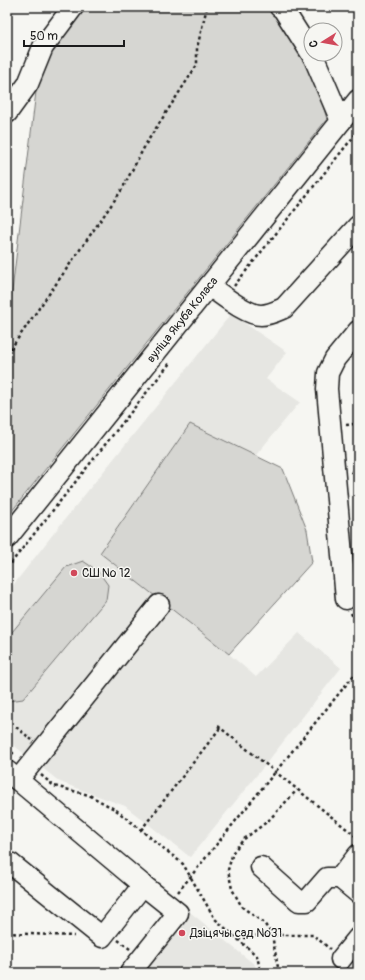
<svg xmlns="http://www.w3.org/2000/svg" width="365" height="980" font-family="Pangolin,sans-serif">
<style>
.built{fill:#e6e6e2}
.green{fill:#d6d6d2;stroke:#797977}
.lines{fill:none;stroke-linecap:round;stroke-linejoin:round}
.minor-casing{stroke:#1c1c1c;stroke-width:23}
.path{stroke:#1c1c1c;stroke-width:2.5;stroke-dasharray:3 3;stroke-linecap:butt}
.minor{stroke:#f6f6f2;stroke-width:20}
.poi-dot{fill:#d1495b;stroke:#f6f6f2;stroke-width:1.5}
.labels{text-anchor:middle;stroke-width:3;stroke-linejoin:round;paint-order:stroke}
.street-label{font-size:12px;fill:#1c1c1c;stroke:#f6f6f2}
.poi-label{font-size:12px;fill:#1c1c1c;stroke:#f6f6f2;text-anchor:start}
</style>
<rect width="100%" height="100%" fill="#f6f6f2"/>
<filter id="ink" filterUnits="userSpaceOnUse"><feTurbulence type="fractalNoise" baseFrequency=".025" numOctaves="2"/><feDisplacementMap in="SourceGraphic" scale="8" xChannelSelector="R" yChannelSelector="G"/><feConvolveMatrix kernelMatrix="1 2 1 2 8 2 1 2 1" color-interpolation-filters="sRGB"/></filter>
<g filter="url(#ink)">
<!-- built -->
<g class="built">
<path d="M231 314 287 352 266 379 300 402 256 455 190 425 100 553 229 654 256 677 299 633 341 668 265 765 190 857 125 806 60 782 7 740V593L61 524Z"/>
<path d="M175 900 255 965 256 973H116Z"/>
</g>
<!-- green -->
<g class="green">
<path d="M81 7H269L311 64 327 119 7 517V316H9L38 75 52 43Z"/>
<path d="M190 424 283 469 307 530 312 562 229 654 100 553Z"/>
<path d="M83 561 98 571 108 585 106 600 23 699 9 701 7 700V638L66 567Z"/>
</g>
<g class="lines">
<!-- minor casing -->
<g class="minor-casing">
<g id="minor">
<path d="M280 7 283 9 311 53"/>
<path d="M312 54 315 60 341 121"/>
<path d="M7 113 28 84 43 47 73 7"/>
<path d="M209 286C221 294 246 315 261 315 269 315 277 311 284 308L358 226"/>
<path id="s1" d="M7 538 358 100"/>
<path d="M346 599 327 389 328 373 335 359 358 331"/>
<path d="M7 771 143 885 102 937 10 863"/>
<path d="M18 780 159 605"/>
<path d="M261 867 299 901H307L327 878H340L358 855"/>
<path d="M340 878 358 893"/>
<path d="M341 959 358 938"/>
<path d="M130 973 178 913 143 885"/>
</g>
</g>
<!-- path -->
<g class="path">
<path d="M234 286 358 131"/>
<path d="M7 354 121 191 147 142 197 65V48L207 7"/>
<path d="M346 425 355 424"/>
<path d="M351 472 358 471"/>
<path d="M7 568 170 363"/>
<path d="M351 613 358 628"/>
<path d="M218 726 358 838"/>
<path d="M16 727 32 740"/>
<path d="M7 748 16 756"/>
<path d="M41 775 54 786 89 795 116 810 183 864 215 919 257 956 261 973"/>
<path d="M141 830 220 728"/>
<path d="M178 892 358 670"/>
<path d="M7 933 74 936"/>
<path d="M238 939 260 935H313L330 949"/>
<path d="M118 940 130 949"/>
<path d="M279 973 272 935 264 923 242 907 232 889 228 870 233 852 244 839 268 821 297 790"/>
</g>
<!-- minor -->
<use href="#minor" class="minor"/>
</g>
</g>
<!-- markers -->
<g class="poi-dot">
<circle cx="74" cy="573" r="4"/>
<circle cx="182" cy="933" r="4"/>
</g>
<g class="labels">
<!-- street labels -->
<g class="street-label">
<text dy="4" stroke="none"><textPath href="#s1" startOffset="280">вуліца Якуба Коласа</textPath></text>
</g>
<!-- poi labels -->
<g class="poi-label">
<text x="82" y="577">СШ № 12</text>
<text x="190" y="937">Дзіцячы сад №31</text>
</g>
</g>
<!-- margin -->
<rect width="365" height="980" fill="none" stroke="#f6f6f2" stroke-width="24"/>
<rect x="12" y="12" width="341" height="956" fill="none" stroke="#1c1c1c" stroke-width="1.5" filter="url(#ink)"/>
<!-- north arrow -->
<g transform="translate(323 42) rotate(259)"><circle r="19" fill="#f6f6f2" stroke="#9f9f9c"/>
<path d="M0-3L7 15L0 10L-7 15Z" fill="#d1495b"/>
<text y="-6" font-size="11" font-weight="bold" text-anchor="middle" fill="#1c1c1c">С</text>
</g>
<!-- scale -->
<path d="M24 40v6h100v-6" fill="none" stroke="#1c1c1c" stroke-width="2"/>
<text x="30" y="40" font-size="12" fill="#1c1c1c" stroke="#f6f6f2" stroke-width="3" paint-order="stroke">50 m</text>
</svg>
